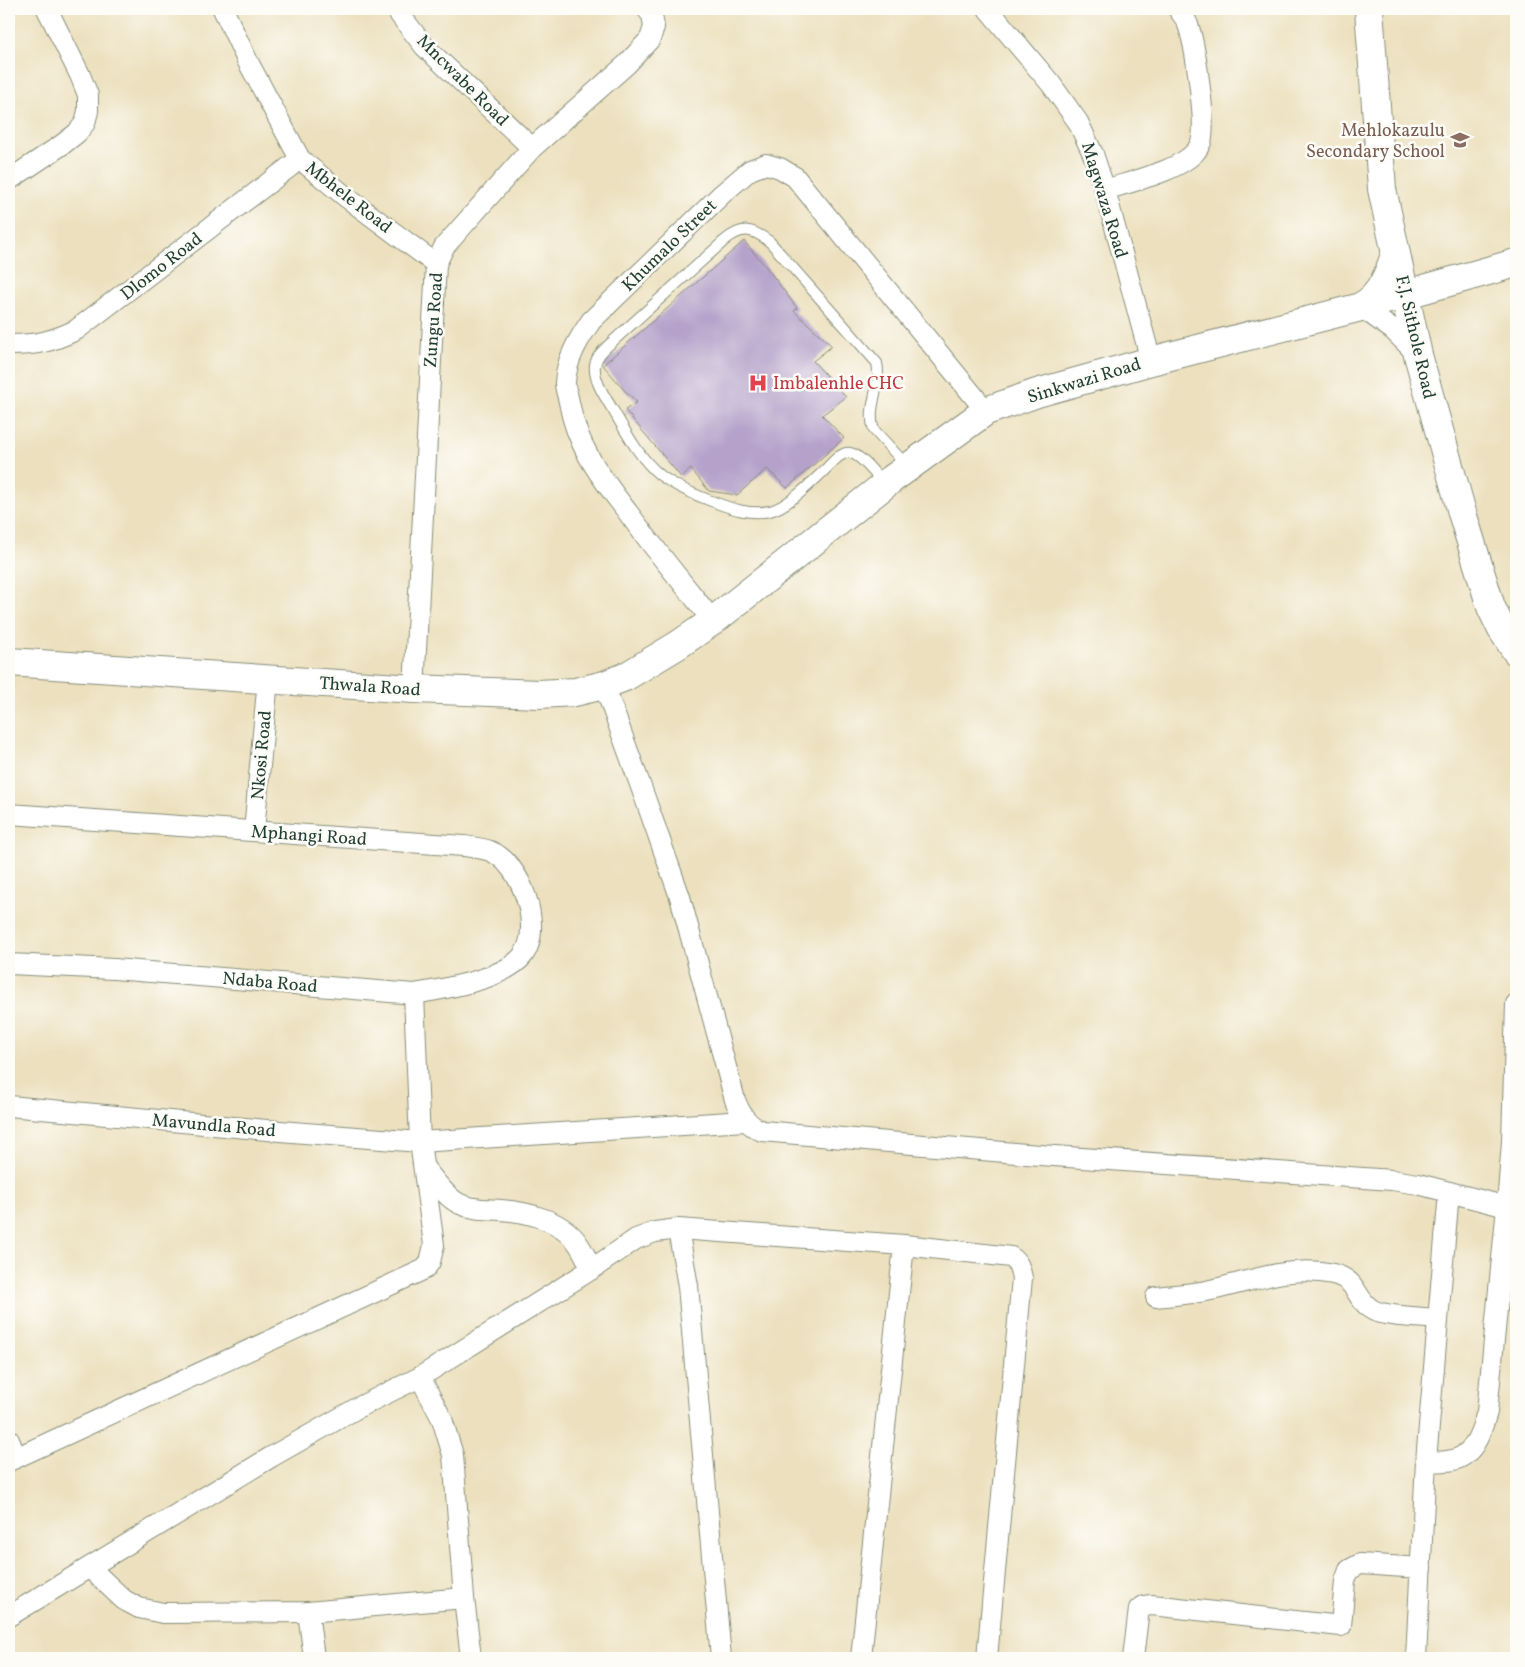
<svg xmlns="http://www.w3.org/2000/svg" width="1525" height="1667" font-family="Vollkorn,serif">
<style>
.building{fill:#b5a1ca}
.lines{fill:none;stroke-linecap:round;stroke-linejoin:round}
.lane-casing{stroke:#868e79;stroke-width:12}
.street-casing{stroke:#868e79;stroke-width:22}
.secondary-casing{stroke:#868e79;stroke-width:30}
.lane{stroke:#fff;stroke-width:10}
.street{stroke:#fff;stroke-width:20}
.secondary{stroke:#fff;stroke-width:28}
.labels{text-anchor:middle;stroke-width:5;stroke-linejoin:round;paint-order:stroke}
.street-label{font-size:18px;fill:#1f3d34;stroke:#fdfcf7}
.education-label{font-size:18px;fill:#785e54;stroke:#fdfcf7;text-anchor:end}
.health-label{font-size:18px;fill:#be3a42;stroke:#fdfcf7;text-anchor:start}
</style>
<rect width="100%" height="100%" fill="#fdfcf7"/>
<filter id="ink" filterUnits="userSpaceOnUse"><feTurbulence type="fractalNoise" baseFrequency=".02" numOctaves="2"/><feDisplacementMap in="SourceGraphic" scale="10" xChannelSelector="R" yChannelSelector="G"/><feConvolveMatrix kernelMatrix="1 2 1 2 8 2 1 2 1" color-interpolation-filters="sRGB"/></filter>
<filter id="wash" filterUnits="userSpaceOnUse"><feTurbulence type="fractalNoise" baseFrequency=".0096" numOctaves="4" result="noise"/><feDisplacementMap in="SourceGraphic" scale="20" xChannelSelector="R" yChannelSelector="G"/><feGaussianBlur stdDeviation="1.12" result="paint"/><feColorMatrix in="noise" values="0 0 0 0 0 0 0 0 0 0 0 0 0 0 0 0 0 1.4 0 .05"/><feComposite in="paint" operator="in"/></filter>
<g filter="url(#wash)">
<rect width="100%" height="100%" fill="#ece0be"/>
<g id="blocks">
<!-- building -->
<path class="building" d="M744 241 767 268 797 308 794 311 832 346 813 361 846 397 822 415 844 438 787 488 767 469 737 495 709 491 691 469 681 477 625 410 637 402 625 391 603 365Z"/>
</g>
</g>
<g filter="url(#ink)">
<use href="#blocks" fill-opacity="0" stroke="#868e79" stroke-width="1"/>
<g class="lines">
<!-- lane casing -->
<g class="lane-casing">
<path id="lane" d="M884 484C877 476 860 454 850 453 845 452 842 455 838 457 822 472 791 506 770 511 750 515 732 509 714 502 695 495 676 487 660 475 639 458 626 432 613 410 605 397 593 380 595 365 597 354 606 348 613 341L724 241C742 226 752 228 770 242L877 363C882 386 866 408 874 430L908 467"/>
</g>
<!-- street casing -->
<g class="street-casing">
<g id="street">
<path d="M223 9 247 60 300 159 346 197 436 264"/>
<path d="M398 9 400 15 425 47 532 148"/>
<path d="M988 9 1051 84 1078 122 1093 154 1105 190 1151 361"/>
<path d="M9 180 63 144 77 133 85 123 88 111V95L80 75 47 9"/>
<path d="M1105 190C1129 182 1180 171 1196 151 1198 149 1200 144 1201 142 1207 124 1195 43 1188 25 1186 19 1182 14 1178 9"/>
<path d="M1354 306C1359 303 1364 300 1368 297 1382 284 1388 263 1394 245"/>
<path d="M1361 307 1393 330 1418 355"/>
<path d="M9 345C36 345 51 342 76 330L300 159"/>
<path d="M713 621C685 586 656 551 629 514 602 478 577 448 569 402 568 396 565 389 565 383 566 360 578 340 591 321L722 194 750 170 766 164 780 168 795 177 986 411"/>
<path d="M604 685 645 798 680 897 735 1100C741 1115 747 1125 762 1131L1026 1154 1392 1180 1418 1184 1507 1207"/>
<path d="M414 689 436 264 444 247 532 148 627 64 650 39 654 27 652 15 647 9"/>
<path d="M9 814 464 846C472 847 482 848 490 851 521 863 543 926 524 954 507 979 443 989 414 994L114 969 9 964"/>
<path d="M254 831 268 679"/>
<path d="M9 1106 267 1130 420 1142 745 1121"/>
<path d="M425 1169C435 1180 446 1198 460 1204 473 1210 487 1209 501 1210 527 1212 561 1220 577 1242 583 1250 587 1260 592 1269"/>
<path d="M678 1229 688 1286 721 1658"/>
<path d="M904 1245 1011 1257C1019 1262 1020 1269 1022 1278L987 1658"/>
<path d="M1156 1297C1173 1295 1190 1294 1206 1291 1248 1283 1289 1264 1333 1274 1358 1280 1354 1297 1371 1309 1382 1317 1423 1317 1438 1319"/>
<path d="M420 1377 442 1419 453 1455 464 1598 471 1658"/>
<path d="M9 1440 16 1457"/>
<path d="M9 1461 425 1269 430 1262 434 1245 420 1142 414 994"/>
<path d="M1426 1461C1433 1461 1440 1462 1446 1461 1473 1460 1481 1433 1487 1412L1507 1207 1512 1141 1516 1004"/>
<path d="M90 1568 124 1600 139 1608 163 1613 308 1612 464 1598"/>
<path d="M308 1612 314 1658"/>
<path d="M9 1616 271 1457 359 1407 420 1377 592 1269 636 1239 655 1232 678 1229 904 1245 861 1658"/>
<path d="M1133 1658 1139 1609 1144 1606 1152 1605 1341 1626 1345 1581 1349 1570 1360 1564 1421 1568"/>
<path d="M1416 1658 1426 1461 1449 1192"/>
</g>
</g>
<!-- secondary casing -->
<g class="secondary-casing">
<g id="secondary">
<path d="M1369 9 1382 189 1418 355 1463 516 1491 607 1501 628 1516 651"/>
<path d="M9 662 414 689 539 694 575 692 604 685 625 677 678 645 713 621 892 479 986 411 1037 393 1151 361 1361 307 1516 263"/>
</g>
</g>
<!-- lane -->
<use href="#lane" class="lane"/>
<!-- street -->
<use href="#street" class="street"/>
<!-- secondary -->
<use href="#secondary" class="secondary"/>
</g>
</g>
<!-- icons -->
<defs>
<g id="school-bare" transform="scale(1.5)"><path d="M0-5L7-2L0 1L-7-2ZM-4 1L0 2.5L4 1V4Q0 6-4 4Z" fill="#8d6e63" stroke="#fdfcf7" stroke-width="2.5" paint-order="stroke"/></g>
<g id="hospital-bare" transform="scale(1.5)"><path d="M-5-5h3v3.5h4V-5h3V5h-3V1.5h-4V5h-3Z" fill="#e0444e" stroke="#fdfcf7" stroke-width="2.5" paint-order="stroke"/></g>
</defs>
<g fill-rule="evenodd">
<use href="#school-bare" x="1460" y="140"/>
<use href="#hospital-bare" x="758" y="383"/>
</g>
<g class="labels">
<!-- street labels -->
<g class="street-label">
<text transform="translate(463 80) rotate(45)" y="6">Mncwabe Road</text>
<text transform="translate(349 197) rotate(38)" y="6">Mbhele Road</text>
<text transform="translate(1105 200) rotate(73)" y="6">Magwaza Road</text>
<text transform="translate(669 245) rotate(-44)" y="6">Khumalo Street</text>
<text transform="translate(161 266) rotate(-38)" y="6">Dlomo Road</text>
<text transform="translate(433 320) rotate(-86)" y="6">Zungu Road</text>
<text transform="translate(1416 337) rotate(77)" y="6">F.J. Sithole Road</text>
<text transform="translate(1084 380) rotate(-17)" y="6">Sinkwazi Road</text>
<text transform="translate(370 686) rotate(4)" y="6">Thwala Road</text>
<text transform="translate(261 755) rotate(-85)" y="6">Nkosi Road</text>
<text transform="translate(309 835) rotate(4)" y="6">Mphangi Road</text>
<text transform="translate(270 982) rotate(5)" y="6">Ndaba Road</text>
<text transform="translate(214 1125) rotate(5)" y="6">Mavundla Road</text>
</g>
<!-- education labels -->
<g class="education-label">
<text x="1445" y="136">Mehlokazulu<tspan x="1445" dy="21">Secondary School</tspan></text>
</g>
<!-- health labels -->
<g class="health-label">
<text x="773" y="389">Imbalenhle CHC</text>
</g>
</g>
<!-- margin -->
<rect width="1525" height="1667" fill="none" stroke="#fdfcf7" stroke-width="30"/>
</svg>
